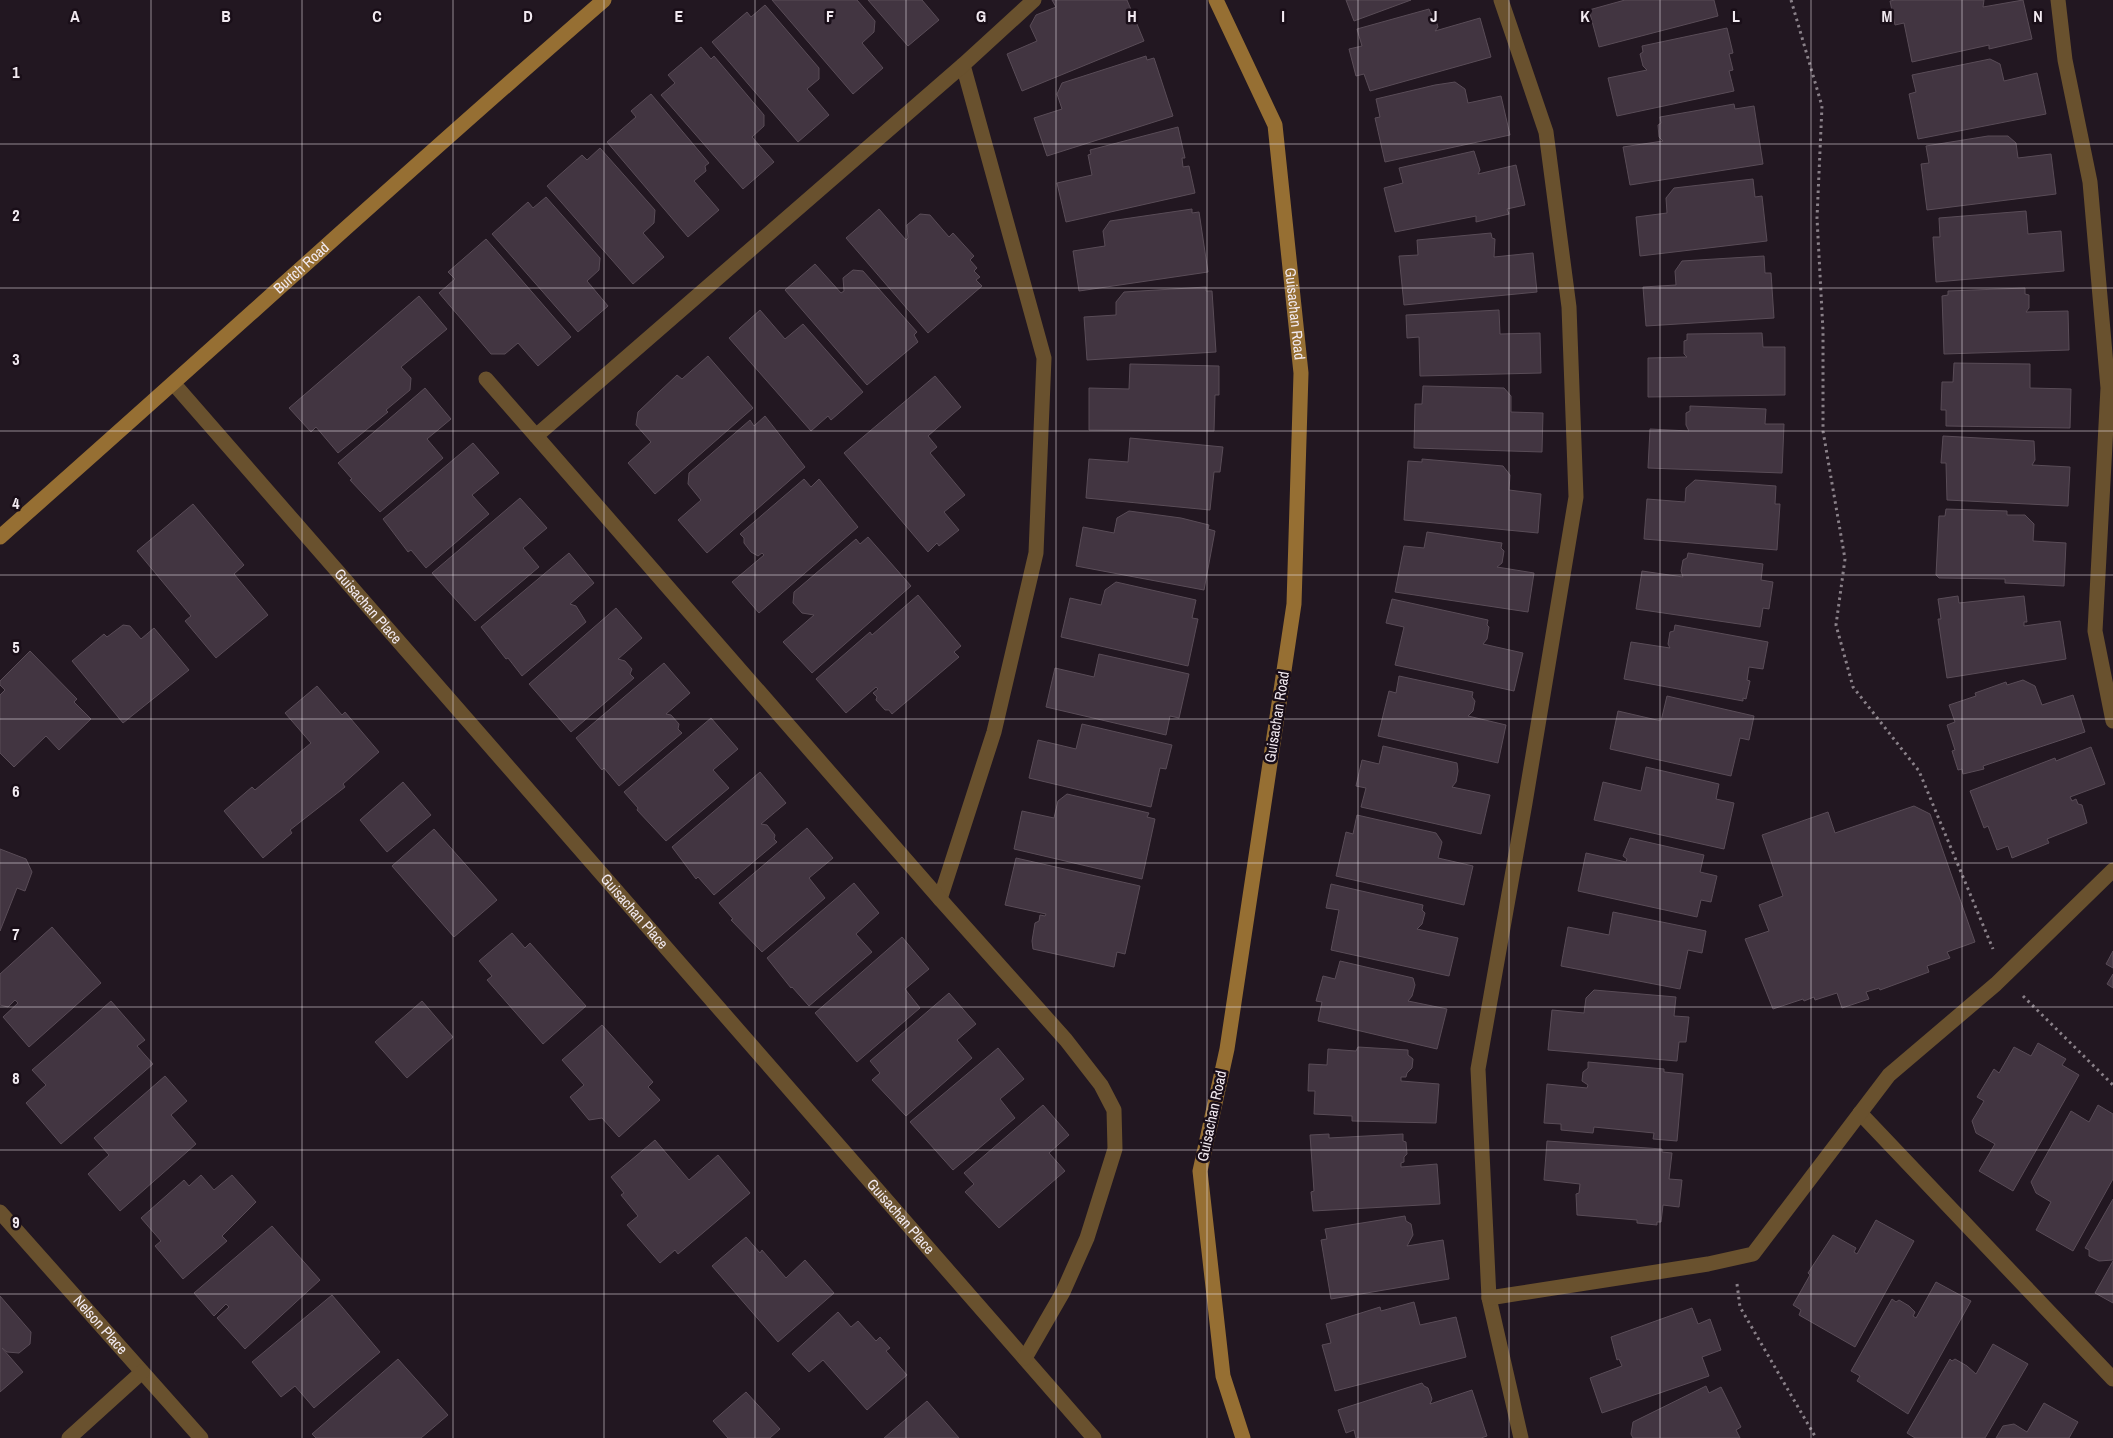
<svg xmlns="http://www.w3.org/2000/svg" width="2113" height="1438" font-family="'Archivo Narrow',sans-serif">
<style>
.building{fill:#423541;stroke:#594c57}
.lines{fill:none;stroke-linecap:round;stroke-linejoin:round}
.path{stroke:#8a8189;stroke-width:3;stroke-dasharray:2.5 4;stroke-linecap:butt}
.lane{stroke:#69512e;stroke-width:15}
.street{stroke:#69512e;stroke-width:15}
.secondary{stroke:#966f33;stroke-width:15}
.grid{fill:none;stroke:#f2eaf1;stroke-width:1;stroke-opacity:0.55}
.labels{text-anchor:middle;stroke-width:5;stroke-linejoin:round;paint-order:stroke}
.street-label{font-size:15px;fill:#f2eaf1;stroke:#190e18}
.grid-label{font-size:16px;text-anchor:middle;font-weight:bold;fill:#f2eaf1;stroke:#190e18;stroke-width:5;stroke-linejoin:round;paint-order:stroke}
</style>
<rect width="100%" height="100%" fill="#221721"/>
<!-- building -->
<g class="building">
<path d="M772 0H857L875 21 874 32 862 43 883 68 853 94Z"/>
<path d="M868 0H922L939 20 908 46Z"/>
<path d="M1052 0H1127L1144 41 1022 91 1007 54 1037 41 1030 26 1036 15 1056 7Z"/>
<path d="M1346 0H1411L1354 21Z"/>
<path d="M1625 0H1714L1718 16 1599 47 1589 10Z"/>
<path d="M1895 0H1984L1983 7 2023 0 2032 39 1989 49V45L1912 62 1904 23 1895 25 1890 1Z"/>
<path d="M765 5 819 68V79L807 89 829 115 798 142 712 42 747 12 751 17Z"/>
<path d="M1429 9 1431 14H1434L1438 27 1435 31 1480 18 1491 57 1370 91 1364 74 1356 76 1349 49 1362 46 1357 29Z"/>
<path d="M1727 28 1733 53 1729 54 1733 70 1729 71 1734 91 1617 116 1608 78 1647 70 1643 66 1640 54 1643 52 1642 46Z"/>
<path d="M701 47 711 59 714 56 764 115V126L752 137 774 162 743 189 661 95 675 83 668 75Z"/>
<path d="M1146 56 1147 60 1154 58 1173 116 1047 156 1034 118 1062 109 1057 94 1062 83Z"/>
<path d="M1990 59 2000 64 2004 81 2037 73 2046 114 1918 139 1909 94 1916 92 1912 75Z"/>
<path d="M1455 82 1465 89 1468 103 1501 96 1510 135 1385 162 1375 118 1380 117 1376 99 1435 85Z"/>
<path d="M651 94 709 163 705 166 706 171 694 181 719 210 688 237 607 142 636 117 631 111Z"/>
<path d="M1734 104 1735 109 1754 106 1763 164 1630 185 1623 147 1663 141 1659 137 1658 125 1661 123 1660 117Z"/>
<path d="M1178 127 1185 158H1182L1183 167 1189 166 1195 193 1066 222 1057 183 1092 175 1088 155 1091 154 1090 150Z"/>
<path d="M1988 136H2008L2016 143 2018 158 2051 154 2056 194 1927 210 1921 164 1929 163 1926 146Z"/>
<path d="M600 148 655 210 654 223 643 233 664 257 633 284 547 186 582 155 587 160Z"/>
<path d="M1474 151 1480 170 1478 174 1516 165 1525 205 1507 209 1509 214 1476 222V216L1395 232 1384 188 1403 183 1399 168Z"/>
<path d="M1753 179 1755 197 1762 196 1767 241 1640 256 1636 217 1667 213 1666 198 1674 188Z"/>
<path d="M546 197 600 258 599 270 587 281 608 306 578 332 492 234 528 202 533 208Z"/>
<path d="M879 209 906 240 908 238 907 225 920 214 930 215 949 237 953 233 974 256 970 260 977 268 974 271 980 277 976 280 982 286 928 333 846 238Z"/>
<path d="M1192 209V213L1199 212 1208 272 1079 291 1073 251 1105 246 1103 231 1110 221Z"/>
<path d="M2026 211 2028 234 2061 231 2064 271 1936 282 1933 237H1940L1939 218Z"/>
<path d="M1491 233 1492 238 1495 239 1494 257 1533 253 1537 292 1404 305 1399 256 1418 255 1417 240Z"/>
<path d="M486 239 571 337 538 366 518 343 505 354H491L439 293 455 279 448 272Z"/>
<path d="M1764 256 1765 273H1771L1774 318 1646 326 1643 287 1676 285 1675 271 1682 261Z"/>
<path d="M815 264 841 293 844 291 843 278 853 270 863 271 917 332 914 335 918 342 867 385 785 290Z"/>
<path d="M1206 287V291H1212L1216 352 1087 360 1084 317 1116 315V302L1124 292Z"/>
<path d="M2025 288V294L2029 295V308L2026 312 2068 311 2069 350 1944 354 1942 296 1948 295V291Z"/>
<path d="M419 296 447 329 401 367 411 378 410 390 386 410 388 412 338 453 316 427 311 432 289 408Z"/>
<path d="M760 310 785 339 803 324 863 392 831 420 828 416 811 431 729 338Z"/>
<path d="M1499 310 1500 334 1540 333 1541 373 1420 376 1419 337 1407 338 1406 315Z"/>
<path d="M1762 333 1763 347H1785V395L1648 397V358L1687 357 1684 354V341L1687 340V334Z"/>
<path d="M708 356 753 408 655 494 628 463 651 442 636 425 638 412 677 375 682 379Z"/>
<path d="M1954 363 2030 364V388L2071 389 2070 428 1946 426V410H1941L1942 382H1953Z"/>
<path d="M1130 364 1219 366V395H1215L1214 431 1089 430V388L1129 389Z"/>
<path d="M935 376 961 407 928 436 937 447 930 453 965 495 944 512 959 530 939 546 937 543 928 552 844 453Z"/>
<path d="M1423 386 1504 388 1511 396V412L1543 413 1542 452 1414 448 1415 404H1422Z"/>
<path d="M425 388 451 419 427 439 443 458 380 512 350 480 352 479 338 463Z"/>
<path d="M1690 406 1766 409 1765 424H1784L1782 473 1648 468 1650 429 1689 431 1686 425V413L1690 411Z"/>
<path d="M765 416 805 467 707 553 678 520 701 500 688 484 689 473 750 420 754 426Z"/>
<path d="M1943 436 2034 441 2035 460 2032 465 2070 467 2068 506 1947 500 1946 463H1941Z"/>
<path d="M1130 438 1223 447 1220 472H1214L1210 510 1086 498 1089 459 1128 462Z"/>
<path d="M473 443 499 473 472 495 489 514 426 568 411 550 408 552 383 519Z"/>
<path d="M1422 459 1503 466 1510 475 1509 490 1541 494 1538 533 1404 520 1408 461 1422 462Z"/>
<path d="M804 479 811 487 819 479 858 527 759 613 732 582 764 555 762 553 758 556 751 552 744 543V538L740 534Z"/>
<path d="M1695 480 1776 486 1775 504H1780L1777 550 1644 539 1647 499 1685 502 1686 488Z"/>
<path d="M520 498 547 528 523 548 539 567 475 621 432 573Z"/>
<path d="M193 504 244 565 234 574 268 615 216 658 185 621 191 616 137 551Z"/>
<path d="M1946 509 2007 511V515H2025L2034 524 2033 541 2066 543 2064 586 2005 583V579L1939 578 1936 575 1939 516H1945Z"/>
<path d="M1129 511 1181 518 1209 525 1208 529 1215 531 1204 590 1076 566 1083 527 1114 533 1117 518Z"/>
<path d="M1427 532 1502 543 1501 548 1504 551 1502 563 1497 567 1534 573 1528 612 1395 592 1404 546 1424 548Z"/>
<path d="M868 537 911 586 812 673 783 642 814 615 802 613 793 603 794 592 856 539 860 544Z"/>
<path d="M569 553 594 583 570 604 576 606 586 622 522 676 508 658 506 659 481 627Z"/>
<path d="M1688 553 1763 564 1761 580 1773 582 1769 609 1763 608 1760 627 1636 609 1642 571 1683 577 1681 571 1683 560 1687 558Z"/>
<path d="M1116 582 1196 600 1192 618 1198 619 1188 666 1061 637 1070 598 1101 605 1105 590Z"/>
<path d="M918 595 961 646 954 652 959 657 892 714 889 710H885L876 700 877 697 873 693 878 689 876 687 846 713 816 679 870 632 872 635Z"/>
<path d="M1958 596 1959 603 2024 596 2027 622H2024V626L2060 621 2066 659 1947 678 1938 619H1941L1938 599Z"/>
<path d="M1392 599 1488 620 1487 625 1489 627 1487 639 1483 644 1523 653 1514 691 1395 665 1404 627 1386 623Z"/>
<path d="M616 608 642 638 618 659 625 661 632 669 630 674 634 678 571 732 529 684Z"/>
<path d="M123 625 130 626 141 639 154 628 189 670 123 723 72 661 104 634 107 637Z"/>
<path d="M1675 625 1768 642 1763 669 1749 667 1747 680 1750 681 1746 699 1743 698V701L1624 679 1631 642 1670 648 1668 644 1670 632 1674 631Z"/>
<path d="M30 651 77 699 74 702 91 719 59 750 46 736 14 767 0 753V695L5 690 0 685V681Z"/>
<path d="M1099 654 1189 674 1179 718 1170 716 1166 735 1046 707 1055 668 1094 677Z"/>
<path d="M664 663 690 693 666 714 671 715 679 724 678 729 682 733 619 786 604 768 602 770 576 738Z"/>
<path d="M1399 676 1473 692 1472 697 1475 701 1473 711 1468 716 1506 725 1498 763 1378 736 1389 691 1396 693Z"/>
<path d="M2023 680 2035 686 2042 705 2073 695 2085 732 1983 766 1984 769 1963 774 1962 769 1958 770 1952 751 1955 750 1947 725 1955 722 1949 705 1976 696 1975 693 2006 682 2007 685Z"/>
<path d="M317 686 342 715 345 712 379 752 343 784 345 787 290 830 292 833 263 858 224 811 252 787 255 790 311 743 285 713Z"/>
<path d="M1667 696 1754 716 1749 740 1740 738 1731 776 1610 749 1618 711 1661 721Z"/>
<path d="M711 718 738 749 713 770 729 788 666 841 637 810 638 808 624 792Z"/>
<path d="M1082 724 1172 745 1166 769 1160 768 1151 807 1029 778 1038 740 1076 749Z"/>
<path d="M1383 746 1457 763 1458 771 1456 782 1452 787 1490 795 1481 834 1361 807 1366 788 1356 786 1362 760 1379 764Z"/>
<path d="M2091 747 2105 784 2070 797 2072 801 2076 799 2078 804 2082 805 2087 823 2047 839 2049 843 2012 858 2008 846 1997 850 1988 826 1984 828 1970 791 2055 758 2056 761Z"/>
<path d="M1646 767 1719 784 1716 799 1734 803 1724 849 1594 820 1603 782 1641 791Z"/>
<path d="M760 772 786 803 761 824 767 825 775 835 774 839 777 842 714 895 698 877 696 879 672 847Z"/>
<path d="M403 782 431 815 387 852 360 820Z"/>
<path d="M1067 794 1149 813 1147 817 1155 819 1142 879 1014 849 1022 811 1054 818 1058 801Z"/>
<path d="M1914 806 1930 814 1975 942 1947 952 1950 958 1927 966 1929 972 1880 990 1879 988 1866 992 1869 999 1842 1008 1837 993 1815 1000 1814 997 1804 1001 1803 999 1773 1009 1745 939 1769 931 1759 905 1783 896 1762 835 1828 812 1835 833Z"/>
<path d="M1357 815 1436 833 1442 842 1438 858 1473 866 1464 905 1336 876 1346 832 1353 834Z"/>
<path d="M807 828 833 858 809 878 825 898 762 952 731 920 733 919 719 903Z"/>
<path d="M434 829 497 900 454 937 392 866Z"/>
<path d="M1630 838 1704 855 1700 872 1717 876 1711 902 1701 900 1697 917 1578 891 1586 853 1626 862 1627 859 1623 856Z"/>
<path d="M0 849 26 859 32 872 25 891 17 888 0 931Z"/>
<path d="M1016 858 1140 886 1125 954 1117 952 1114 967 1033 949 1032 941 1035 923 1039 921 1040 915 1045 916 1046 914 1005 905Z"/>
<path d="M854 883 879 913 856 934 872 952 809 1006 792 987 791 988 767 958Z"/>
<path d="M1331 884 1423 905 1422 910 1425 913 1422 924 1417 929 1458 938 1449 976 1331 950 1339 910 1326 908Z"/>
<path d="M1613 912 1706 931 1702 953 1688 950 1680 989 1561 966 1568 927 1609 935Z"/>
<path d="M52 927 101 983 29 1047 3 1017 18 1003 15 1000 8 1007 0 1005V974Z"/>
<path d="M512 933 525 948 530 943 586 1006 543 1044 487 980 492 976 479 961Z"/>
<path d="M902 937 929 969 905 989 920 1008 857 1062 815 1013Z"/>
<path d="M2113 951V968L2106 964Z"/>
<path d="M1340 961 1413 978 1415 985 1412 996 1408 1001 1447 1009 1437 1049 1318 1021 1322 1002 1316 1001 1323 976 1335 979Z"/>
<path d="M2113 974V988L2107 984Z"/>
<path d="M1594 990 1676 997 1674 1016 1689 1017 1686 1042H1679L1677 1061 1548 1050 1552 1010 1584 1013 1586 998Z"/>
<path d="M949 993 976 1024 957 1040 972 1058 906 1116 872 1080 880 1073 870 1061Z"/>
<path d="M111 1001 145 1040 137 1046 153 1064 61 1144 26 1103 46 1085 32 1070Z"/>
<path d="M422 1001 453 1037 407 1078 375 1042Z"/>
<path d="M602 1025 653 1082 648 1087 660 1100 619 1137 602 1118 589 1120 570 1097 584 1085 562 1060Z"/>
<path d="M2038 1043 2066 1059 2062 1065 2079 1075 2013 1191 1979 1171 1995 1144 1976 1133 1972 1121 1984 1101 1977 1097 1994 1069 1999 1073 2014 1047 2031 1056Z"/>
<path d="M1358 1047 1408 1050V1055L1413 1059 1412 1068 1407 1073 1406 1077H1401V1081L1439 1084 1436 1123 1352 1121V1116L1314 1114 1315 1091H1308L1309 1064 1327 1065 1328 1049 1356 1051Z"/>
<path d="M998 1048 1024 1079 1000 1099 1015 1118 953 1170 910 1122Z"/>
<path d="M1588 1062 1664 1069V1072L1683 1074 1677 1141 1653 1139 1654 1133 1594 1127 1593 1133 1561 1130V1124L1544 1123 1547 1084 1587 1088 1588 1085 1582 1081 1583 1072 1588 1068Z"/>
<path d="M165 1076 187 1101 171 1115 196 1144 120 1211 88 1174 109 1155 94 1138Z"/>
<path d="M1043 1105 1069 1135 1049 1153 1065 1171 999 1228 965 1192 974 1184 964 1173Z"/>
<path d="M2098 1105 2113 1114V1179L2073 1251 2036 1230 2051 1202 2036 1193 2031 1182 2071 1111 2089 1122Z"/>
<path d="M1329 1134V1138L1403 1134V1141L1406 1142 1407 1154 1404 1157V1162L1401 1163V1167L1437 1164 1440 1204 1313 1211 1311 1192 1314 1191 1310 1135Z"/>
<path d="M655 1140 689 1180 718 1155 750 1193 678 1254 675 1250 660 1263 627 1225 638 1216 621 1195 624 1193 611 1177Z"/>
<path d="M1547 1141 1662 1149V1152L1672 1153 1669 1179 1682 1180 1679 1207 1663 1205 1661 1222H1657V1225L1637 1223V1220L1577 1215 1576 1194 1579 1193 1580 1184 1544 1180Z"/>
<path d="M201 1175 214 1190 232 1175 256 1202 222 1236 227 1241 183 1279 155 1246 161 1241 141 1218 184 1180 189 1186Z"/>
<path d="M2113 1199V1260L2099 1261 2089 1256V1250L2085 1248Z"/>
<path d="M1405 1216 1406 1221 1411 1224 1413 1235 1407 1246 1443 1240 1449 1279 1331 1299 1321 1240 1327 1239 1325 1229Z"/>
<path d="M1876 1220 1914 1241 1855 1347 1799 1315 1801 1310 1793 1305 1810 1275 1808 1273 1833 1235 1856 1248 1854 1252 1857 1254Z"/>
<path d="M272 1226 320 1280 245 1349 217 1318 229 1307 226 1304 214 1316 194 1293Z"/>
<path d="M746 1237 760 1253 762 1250 786 1278 805 1260 834 1293 778 1342 712 1266Z"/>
<path d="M2113 1261V1303L2095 1293Z"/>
<path d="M1936 1282 1971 1301 1908 1414 1857 1381 1860 1376 1851 1371 1892 1299 1896 1302 1899 1300 1909 1306 1915 1312 1913 1316 1916 1318Z"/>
<path d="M332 1295 380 1352 314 1408 295 1386 281 1397 252 1362Z"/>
<path d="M0 1296 31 1332 30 1344 19 1353 7 1352 2 1348 23 1372 0 1392Z"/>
<path d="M1414 1302 1420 1325 1456 1317 1466 1357 1335 1391 1322 1345 1331 1343 1326 1324 1380 1307 1381 1311Z"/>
<path d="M1692 1308 1698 1324 1710 1319 1721 1350 1702 1357 1709 1376 1602 1413 1590 1378 1622 1366 1619 1359 1617 1360 1611 1337Z"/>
<path d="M838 1312 851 1327 858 1321 876 1341 880 1337 890 1348 886 1351 907 1375 867 1410 823 1360 809 1372 792 1354Z"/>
<path d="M1993 1344 2028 1364 1985 1438H1915L1907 1433 1950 1359 1952 1361 1955 1359 1967 1366 1976 1374Z"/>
<path d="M398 1359 448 1415 421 1438H316L312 1434Z"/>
<path d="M1422 1383 1424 1386 1428 1388 1432 1399 1430 1404 1472 1390 1487 1436 1481 1438H1356L1354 1430 1346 1433 1338 1410Z"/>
<path d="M1706 1386 1709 1393 1721 1387 1741 1427 1736 1430 1740 1438H1633L1631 1434 1633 1422Z"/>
<path d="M746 1392 780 1429 770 1438H728L713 1421Z"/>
<path d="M927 1401 959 1438H884Z"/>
<path d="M2044 1403 2078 1422 2069 1438H1996L2003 1426 2014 1424 2027 1432Z"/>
</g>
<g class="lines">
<!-- path -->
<g class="path">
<path d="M1791 0 1822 106 1817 218 1823 331V431L1845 559 1836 625 1853 687 1919 771 1993 949"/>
<path d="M2023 996 2113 1085"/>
<path d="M1737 1284 1740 1307 1816 1438"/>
</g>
<!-- lane -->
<path class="lane" d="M486 379 536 436"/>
<!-- street -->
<g class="street">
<path d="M1501 0 1546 132 1569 307 1576 497 1525 803 1478 1069 1489 1298 1521 1438"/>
<path d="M2058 0 2065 60 2090 182 2108 388 2095 631 2113 721"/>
<path id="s1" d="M174 384 1094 1438"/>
<path d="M940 899 994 732 1036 553 1044 358 963 65"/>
<path d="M1860 1113 2113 1379"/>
<path id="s2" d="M0 1212 201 1438"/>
<path d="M1489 1298 1708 1264 1753 1254 1889 1075 1996 984 2113 870"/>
<path d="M1025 1358 1063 1292 1087 1238 1115 1149 1114 1110 1101 1085 1066 1040 940 899 536 436 963 65 1034 0"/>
<path d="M69 1438 142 1372"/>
</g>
<!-- secondary -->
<g class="secondary">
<path id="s3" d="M1216 0 1275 125 1301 373 1294 604 1227 1049 1200 1171 1223 1376 1243 1438"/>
<path id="s4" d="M0 537C202 359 400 177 604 0"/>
</g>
</g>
<!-- grid -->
<path class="grid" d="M151 0V1438M302 0V1438M453 0V1438M604 0V1438M755 0V1438M906 0V1438M1056 0V1438M1207 0V1438M1358 0V1438M1509 0V1438M1660 0V1438M1811 0V1438M1962 0V1438M0 144H2113M0 288H2113M0 431H2113M0 575H2113M0 719H2113M0 863H2113M0 1007H2113M0 1150H2113M0 1294H2113"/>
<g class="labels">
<!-- street labels -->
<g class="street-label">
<text dy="5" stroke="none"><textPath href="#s4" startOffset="404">Burtch Road</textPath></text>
<text dy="5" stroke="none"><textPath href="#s3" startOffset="328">Guisachan Road</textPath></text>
<text dy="5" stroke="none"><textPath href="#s1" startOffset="295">Guisachan Place</textPath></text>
<text transform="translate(1277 717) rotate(-81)" y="5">Guisachan Road</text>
<text dy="5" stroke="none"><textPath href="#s1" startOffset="700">Guisachan Place</textPath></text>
<text transform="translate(1212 1116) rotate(-78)" y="5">Guisachan Road</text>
<text dy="5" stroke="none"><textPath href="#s1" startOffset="1105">Guisachan Place</textPath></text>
<text dy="5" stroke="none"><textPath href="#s2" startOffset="151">Nelson Place</textPath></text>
</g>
</g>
<g class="grid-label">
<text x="75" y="22">A</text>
<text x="226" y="22">B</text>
<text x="377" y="22">C</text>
<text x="528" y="22">D</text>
<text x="679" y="22">E</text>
<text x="830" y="22">F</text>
<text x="981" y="22">G</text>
<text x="1132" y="22">H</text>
<text x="1283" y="22">I</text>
<text x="1434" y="22">J</text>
<text x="1585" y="22">K</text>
<text x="1736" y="22">L</text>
<text x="1887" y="22">M</text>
<text x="2038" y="22">N</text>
<text x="16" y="78">1</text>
<text x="16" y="221">2</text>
<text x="16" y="365">3</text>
<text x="16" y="509">4</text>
<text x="16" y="653">5</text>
<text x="16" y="797">6</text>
<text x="16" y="940">7</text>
<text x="16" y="1084">8</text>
<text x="16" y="1228">9</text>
</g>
</svg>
